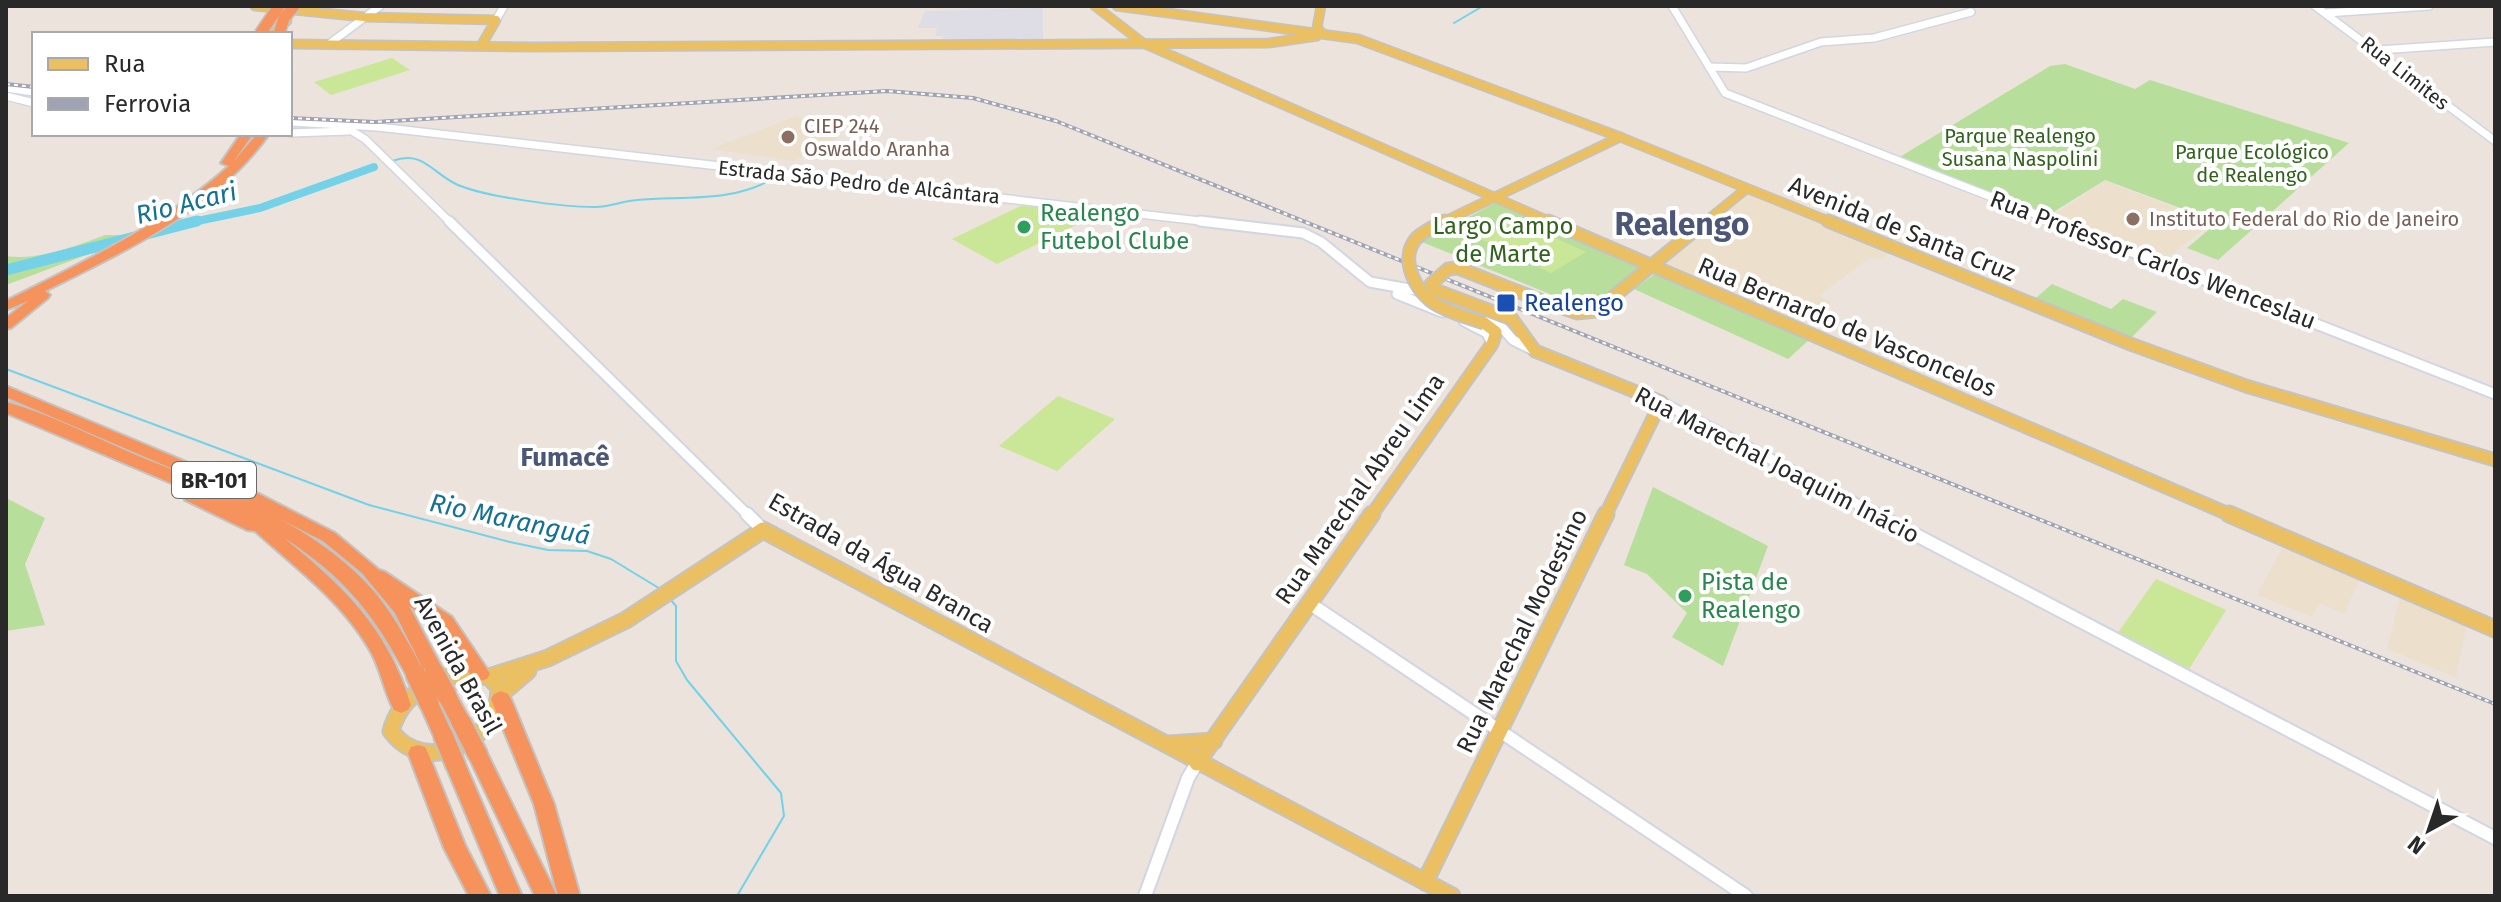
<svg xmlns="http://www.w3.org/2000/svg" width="2501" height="902" font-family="'Fira Sans',sans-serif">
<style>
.industrial{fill:#dedce4}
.education{fill:#ecdfcc}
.green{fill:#b7df9b}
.pitch{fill:#cae697}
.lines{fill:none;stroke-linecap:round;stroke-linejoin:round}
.stream{stroke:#73d2e8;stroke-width:2}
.river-far1{stroke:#73d2e8;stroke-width:8}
.river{stroke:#73d2e8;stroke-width:11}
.minor-far2-casing{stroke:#d1d6e2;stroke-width:10}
.minor-far1-casing{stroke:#d1d6e2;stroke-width:13}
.minor-casing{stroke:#d1d6e2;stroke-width:16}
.major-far2-casing{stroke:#c3c3c3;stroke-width:11}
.major-far1-casing{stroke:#c3c3c3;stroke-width:15}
.major-casing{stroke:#c3c3c3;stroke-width:19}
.highway-casing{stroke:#c3c3c3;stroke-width:4}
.minor-far2{stroke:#fff;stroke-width:7}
.minor-far1{stroke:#fff;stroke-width:9}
.minor{stroke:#fff;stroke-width:12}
.major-far2{stroke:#eac062;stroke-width:8}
.major-far1{stroke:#eac062;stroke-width:11}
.major{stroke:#eac062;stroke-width:15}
.highway{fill:#f6935c;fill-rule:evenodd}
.rail-casing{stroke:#9fa3b3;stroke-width:4}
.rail{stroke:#fff;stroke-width:2;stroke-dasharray:4;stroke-linecap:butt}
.major-bridge-casing{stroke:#c3c3c3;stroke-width:15;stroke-linecap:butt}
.highway-bridge-far1-casing{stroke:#c3c3c3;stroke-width:14;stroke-linecap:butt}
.highway-bridge-casing{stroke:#c3c3c3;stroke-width:23;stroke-linecap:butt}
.major-bridge{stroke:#eac062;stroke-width:11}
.highway-bridge-far1{stroke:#f6935c;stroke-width:11}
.highway-bridge{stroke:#f6935c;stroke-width:19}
.education-dot{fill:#8d6e63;stroke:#fff;stroke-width:3}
.leisure-dot{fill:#2e9e5b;stroke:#fff;stroke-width:3}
.transit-dot{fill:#1a4fb4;stroke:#fff;stroke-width:3}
.labels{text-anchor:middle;stroke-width:8;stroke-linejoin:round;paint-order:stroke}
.far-street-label{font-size:20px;fill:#292929;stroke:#fff}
.far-education-label{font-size:20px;fill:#785e54;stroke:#fff;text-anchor:start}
.far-park-label{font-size:20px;fill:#31631d;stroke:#fff}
.shield{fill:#fff;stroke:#696969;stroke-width:2}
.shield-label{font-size:22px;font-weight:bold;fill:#292929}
.leisure-label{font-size:24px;fill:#27864d;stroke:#fff;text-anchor:start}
.park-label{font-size:24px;fill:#31631d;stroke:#fff}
.street-label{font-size:24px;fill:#292929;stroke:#fff}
.transit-label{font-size:24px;fill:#164399;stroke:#fff;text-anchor:start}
.water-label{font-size:26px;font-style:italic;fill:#147193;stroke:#fff}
.neighbourhood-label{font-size:26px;font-weight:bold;fill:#4c5778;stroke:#fff}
.district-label{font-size:32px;font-weight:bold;fill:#4c5778;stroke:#fff}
</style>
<rect width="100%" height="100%" fill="#ebe3dc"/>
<!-- industrial -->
<path class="industrial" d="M1043 8V41H942L943 36H935L937 28H918L925 11Z"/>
<!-- education -->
<g class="education">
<path d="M796 116 838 138 794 161 711 149Z"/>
<path d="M2104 181 2213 222 2164 260 2053 216Z"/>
<path d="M1748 194 1890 253 1881 259 1869 258 1819 296 1832 302 1797 331 1656 268Z"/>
<path d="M2283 546 2360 578 2344 614 2319 603 2312 617 2257 595Z"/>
<path d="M2400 597 2467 624 2456 677 2387 649Z"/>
</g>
<!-- green -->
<g class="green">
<path d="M2065 64 2135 89 2150 80 2349 143 2218 260 2187 248 2218 222 2105 180 2047 216 1898 158 2050 66Z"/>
<path d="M1497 202 1643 266 1587 309 1422 242Z"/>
<path d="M105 235H123L97 251 6 285V256C37 261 76 246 105 235Z"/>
<path d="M1660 270 1811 338 1788 359 1634 289Z"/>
<path d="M2052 284 2111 309 2123 299 2157 312 2129 340 2031 302Z"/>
<path d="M1653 487 1768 546 1723 666 1672 637 1687 613 1647 574 1624 565Z"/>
<path d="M6 498 45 518 25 564 45 625 6 631Z"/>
</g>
<!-- pitch -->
<g class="pitch">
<path d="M392 58 410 70 331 95 314 82Z"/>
<path d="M1025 204 1096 215 997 264 952 239Z"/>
<path d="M1515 219 1586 252 1551 273 1480 239Z"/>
<path d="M1058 396 1115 419 1057 471 999 446Z"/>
<path d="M2156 579 2226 610 2189 669 2117 634Z"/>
</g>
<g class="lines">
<!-- stream -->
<g class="stream">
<path d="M1454 23 1483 6"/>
<path d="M392 161C423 150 431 172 456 184 484 197 563 207 595 207 609 207 623 201 637 200 684 196 732 203 774 178"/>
<path d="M6 369 369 505 510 542 548 550 587 551 611 559 662 590"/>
<path d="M669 598 676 606V661L687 680 781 793 784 816 737 896"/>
</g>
<!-- river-far1 -->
<path class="river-far1" d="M188 223 260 208 374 167"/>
<!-- river -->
<path class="river" d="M6 270 197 221"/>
<!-- minor-far2 casing -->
<g class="minor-far2-casing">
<g id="minor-far2">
<path d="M1672 6 1725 93 2058 223"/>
<path d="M2315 6 2495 141"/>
<path d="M2326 13 2429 6"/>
<path d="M496 20 504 6"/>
<path d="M329 44 380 6"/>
<path d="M2379 50 2495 42"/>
<path d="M1709 67 1746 68 1821 42 1874 38 1971 12"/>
<path d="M6 88 34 92"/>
<path d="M6 96 34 103"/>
<path d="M290 122 378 127 1218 223"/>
<path d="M347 128 365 139 451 223"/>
<path d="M290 133 348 131"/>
</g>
</g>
<!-- minor-far1 casing -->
<g class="minor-far1-casing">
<g id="minor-far1">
<path d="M449 221 749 516"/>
<path d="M1200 221 1303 233 1321 242 1370 282 1426 292"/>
<path d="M2053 221 2495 394"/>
<path d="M1397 294 1442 312"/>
<path d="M1452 302 1496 321 1513 340 1535 351"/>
<path d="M1464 321 1487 333 1492 344"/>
<path d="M1661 402 1880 516"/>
</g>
</g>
<!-- minor casing -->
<g class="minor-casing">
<g id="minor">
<path d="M747 514 763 530"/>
<path d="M1876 514 2495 838"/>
<path d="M1309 603 1746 896"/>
<path d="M1145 896 1188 778 1197 763"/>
</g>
</g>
<!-- major-far2 casing -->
<g class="major-far2-casing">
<g id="major-far2">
<path d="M255 6 364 17 496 20 481 46"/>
<path d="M1095 6 1143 43 1553 223"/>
<path d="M1117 6 1358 39 1620 137 1833 223"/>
<path d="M1321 6 1317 28 1321 32"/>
<path d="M268 34 287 21"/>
<path d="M290 44 536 47 1269 43 1317 36"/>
<path d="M1441 223 1620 137"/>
<path d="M1704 223 1746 189"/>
</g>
</g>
<!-- major-far1 casing -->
<g class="major-far1-casing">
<g id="major-far1">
<path d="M1548 221 2233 516"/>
<path d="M1828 221 2133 345 2246 386 2495 460"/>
<path d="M1441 223 1445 221"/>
<path d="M1542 301 1577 313 1596 311 1706 221"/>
<path d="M1512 319 1535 351 1661 402 1605 516"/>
<path d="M1371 516 1492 344 1496 332 1484 323"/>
</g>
</g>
<!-- major casing -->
<g class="major-casing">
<g id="major">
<path d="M2229 514 2495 629"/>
<path d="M464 673 489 677 499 687C500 741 425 778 391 731 401 695 429 681 464 673Z"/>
<path d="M489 677 548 658 626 620 763 530 1452 896"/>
<path d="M501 694 528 671"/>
<path d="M1169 744 1214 741"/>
<path d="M1197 763 1372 514"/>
<path d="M1425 882 1606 514"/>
</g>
</g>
<!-- highway casing -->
<g class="highway-casing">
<g id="highway">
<path d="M241 134H253L233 162 257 134H269C216 209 125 251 45 291L50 295 48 298 11 328 6 329V318L28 301 6 310V301C83 262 165 224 229 166L221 163Z"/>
<path d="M6 386 243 486 335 533 379 570 385 572 452 617 487 669 490 674 487 679 480 681 473 679 440 627 409 606 444 672 441 677 434 679 427 677 395 613 362 573 323 541 231 494 6 397Z"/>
<path d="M6 402C50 414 94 437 136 455 221 490 316 523 377 595 396 619 410 646 425 673L422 678 415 680 408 678C373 613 346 578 283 537 345 588 386 626 411 705L408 710 401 713 394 710C383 690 381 667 368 647 340 600 295 567 255 531L247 530 185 500 183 496 190 491 6 413Z"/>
<path d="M447 688 454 691 471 722 468 728 461 730 454 728 437 696 440 691Z"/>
<path d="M501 691 508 694 511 699 554 804 580 896H558L534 804 491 699 494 694Z"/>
<path d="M429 695 436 698 453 735 450 741 443 743 436 741 419 703 422 698Z"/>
<path d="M418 745 425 747 428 753 465 845 491 896H469L444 848 408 753 411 747Z"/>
<path d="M478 747 485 749 557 896H535L468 755 471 749Z"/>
<path d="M456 758 463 760 466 766 522 896H500L446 766 449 760Z"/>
</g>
</g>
<!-- minor-far2 -->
<use href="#minor-far2" class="minor-far2"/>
<!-- minor-far1 -->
<use href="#minor-far1" class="minor-far1"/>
<!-- minor -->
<use href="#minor" class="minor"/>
<!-- major-far2 -->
<use href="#major-far2" class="major-far2"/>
<!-- major-far1 -->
<use href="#major-far1" class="major-far1"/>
<!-- major -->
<use href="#major" class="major"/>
<!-- highway -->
<use href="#highway" class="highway"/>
<!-- rail casing -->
<g class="rail-casing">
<g id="rail">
<path d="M6 84 34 87"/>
<path d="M290 118 375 122 887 91 973 98 1056 121 2495 704"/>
</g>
</g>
<!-- rail -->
<use href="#rail" class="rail"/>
<!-- major-bridge casing -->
<g class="major-bridge-casing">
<g id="major-bridge">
<path d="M1441 223C1432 228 1421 232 1415 240 1399 261 1417 294 1437 305 1451 313 1468 318 1484 323"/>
<path d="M1512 319 1435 290 1431 284 1448 269 1458 268 1542 301"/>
</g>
</g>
<!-- highway-bridge-far1 casing -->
<g class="highway-bridge-far1-casing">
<g id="highway-bridge-far1">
<path d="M260 34 279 6"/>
<path d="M279 34 284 18 294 6"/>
</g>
</g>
<!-- highway-bridge casing -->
<g class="highway-bridge-casing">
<g id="highway-bridge">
<path d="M434 672 447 696"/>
<path d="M415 673 429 703"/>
<path d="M461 722 478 755"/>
<path d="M443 735 456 766"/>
</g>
</g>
<!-- major-bridge -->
<use href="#major-bridge" class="major-bridge"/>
<!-- highway-bridge-far1 -->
<use href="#highway-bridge-far1" class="highway-bridge-far1"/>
<!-- highway-bridge -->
<use href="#highway-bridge" class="highway-bridge"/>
</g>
<!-- markers -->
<g class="education-dot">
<circle cx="788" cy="137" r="8"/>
<circle cx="2133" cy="219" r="8"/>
</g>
<g class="leisure-dot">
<circle cx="1024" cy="227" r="8"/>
<circle cx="1685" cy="596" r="8"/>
</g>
<rect class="transit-dot" x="1496" y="293" width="20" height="20" rx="4"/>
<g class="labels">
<!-- far-street labels -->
<g class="far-street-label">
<text transform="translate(2405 73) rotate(38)" y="7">Rua Limites</text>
<text transform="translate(859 182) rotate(6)" y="7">Estrada São Pedro de Alcântara</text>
</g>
<!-- far-education labels -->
<g class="far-education-label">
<text x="804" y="133">CIEP 244<tspan x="804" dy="23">Oswaldo Aranha</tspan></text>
<text x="2149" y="226">Instituto Federal do Rio de Janeiro</text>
</g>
<!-- far-park labels -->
<g class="far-park-label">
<text x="2020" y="143">Parque Realengo<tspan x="2020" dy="23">Susana Naspolini</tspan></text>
<text x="2252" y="159">Parque Ecológico<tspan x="2252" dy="23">de Realengo</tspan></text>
</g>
<!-- shield labels -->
<rect class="shield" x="172" y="462" width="84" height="36" rx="6"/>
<g class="shield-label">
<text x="214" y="488">BR-101</text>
</g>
<!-- leisure labels -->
<g class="leisure-label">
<text x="1040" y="221">Realengo<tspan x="1040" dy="28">Futebol Clube</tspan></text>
<text x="1701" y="590">Pista de<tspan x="1701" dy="28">Realengo</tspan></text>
</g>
<!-- park labels -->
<g class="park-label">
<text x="1503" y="234">Largo Campo<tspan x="1503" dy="28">de Marte</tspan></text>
</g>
<!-- street labels -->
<g class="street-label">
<text transform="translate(1902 229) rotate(22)" y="8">Avenida de Santa Cruz</text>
<text transform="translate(2153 260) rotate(21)" y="8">Rua Professor Carlos Wenceslau</text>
<text transform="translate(1847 327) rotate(23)" y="8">Rua Bernardo de Vasconcelos</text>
<text transform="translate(1777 465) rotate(27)" y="8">Rua Marechal Joaquim Inácio</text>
<text transform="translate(1360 489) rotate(-55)" y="8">Rua Marechal Abreu Lima</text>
<text transform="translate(881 563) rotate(30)" y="8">Estrada da Água Branca</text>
<text transform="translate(1522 631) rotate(-64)" y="8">Rua Marechal Modestino</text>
<text transform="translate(458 665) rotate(61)" y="8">Avenida Brasil</text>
</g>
<!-- transit labels -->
<g class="transit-label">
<text x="1524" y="311">Realengo</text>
</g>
<!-- water labels -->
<g class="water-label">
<text transform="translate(186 203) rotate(-14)" y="9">Rio Acari</text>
<text transform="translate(510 519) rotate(12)" y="9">Rio Maranguá</text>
</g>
<!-- neighbourhood labels -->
<g class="neighbourhood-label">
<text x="565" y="466">Fumacê</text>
</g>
<!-- district labels -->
<g class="district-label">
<text x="1682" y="235">Realengo</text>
</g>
</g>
<!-- border -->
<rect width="2501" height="902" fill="none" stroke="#292929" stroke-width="16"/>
<!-- legend -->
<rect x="32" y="32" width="260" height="104" fill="#ffffff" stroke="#a9a9a9" stroke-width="2"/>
<rect x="48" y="58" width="40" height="12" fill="#eac062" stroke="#a9a9a9" stroke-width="2"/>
<text x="104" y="72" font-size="24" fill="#292929">Rua</text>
<rect x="48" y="98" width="40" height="12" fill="#9fa3b3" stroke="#a9a9a9" stroke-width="2"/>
<text x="104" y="112" font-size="24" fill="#292929">Ferrovia</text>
<!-- north arrow -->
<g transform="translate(2429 830) rotate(220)" stroke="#ffffff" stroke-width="6" paint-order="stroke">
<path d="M0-6L14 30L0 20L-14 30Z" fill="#292929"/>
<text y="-12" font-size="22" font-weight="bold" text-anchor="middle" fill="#292929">N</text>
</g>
</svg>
